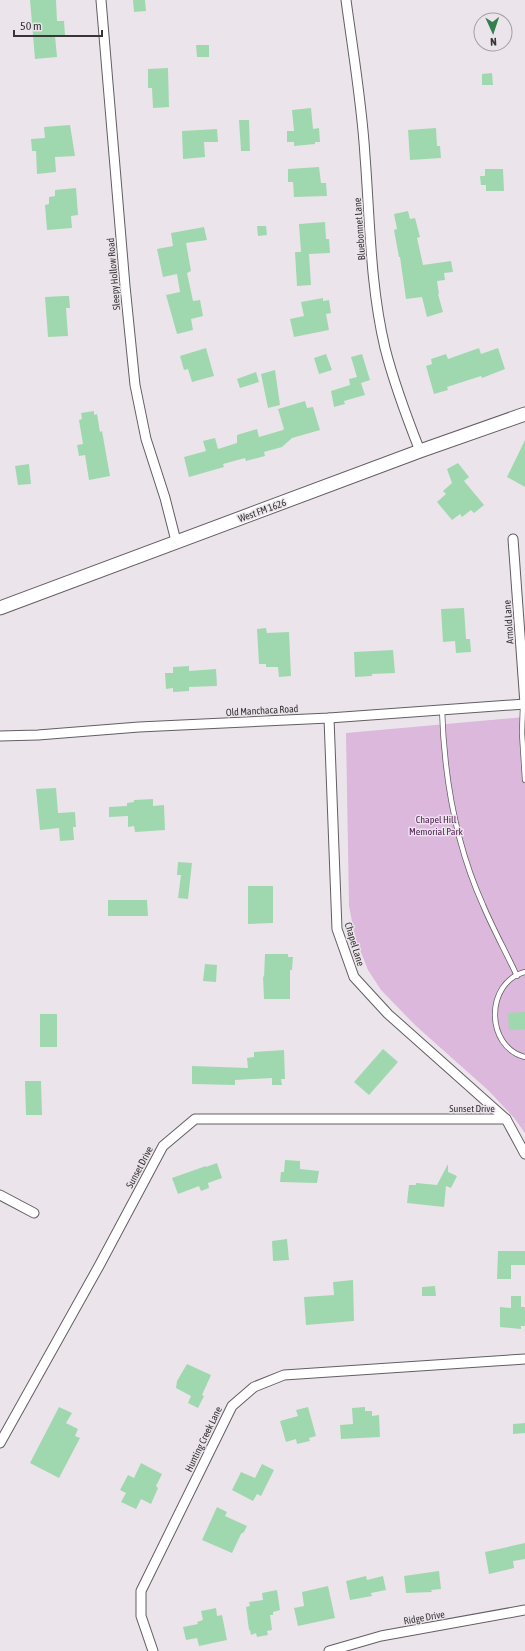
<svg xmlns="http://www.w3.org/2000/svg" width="525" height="1651" font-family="'Asap Condensed',sans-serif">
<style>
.green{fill:#dbb8dc}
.building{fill:#9fd8ae}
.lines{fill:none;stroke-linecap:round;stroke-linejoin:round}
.lane-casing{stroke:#635e63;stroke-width:6}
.street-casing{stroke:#635e63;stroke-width:11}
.secondary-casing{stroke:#635e63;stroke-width:15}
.lane{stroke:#fff;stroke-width:4.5}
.street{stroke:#fff;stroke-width:9}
.secondary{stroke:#fff;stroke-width:13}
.labels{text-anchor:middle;stroke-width:3;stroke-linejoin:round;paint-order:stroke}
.street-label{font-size:10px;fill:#373537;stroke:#ebe5eb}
.park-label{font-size:10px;fill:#57215b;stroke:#ebe5eb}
</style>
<rect width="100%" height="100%" fill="#ebe5eb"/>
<!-- green -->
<path class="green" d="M525 717V1133L515 1119 489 1091 415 1025 381 990 368 970 355 937 349 906 346 733Z"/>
<!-- building -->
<g class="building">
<path d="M30 0H56L57 21H64L65 35 55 36 57 57 35 59Z"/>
<path d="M133 0H145L146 11 134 12Z"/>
<path d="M196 45H209V57H197Z"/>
<path d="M168 68 169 107 153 108 152 88H148V69Z"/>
<path d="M492 73 493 85H482V74Z"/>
<path d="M311 108 313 129 319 128 320 142H315V144L294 146V142H287V131H294L292 110Z"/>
<path d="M239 120H249L250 151H241Z"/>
<path d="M70 125 75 156 55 157 56 172 37 174 36 151H32L31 139 45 138 44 127Z"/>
<path d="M436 128 437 146H440L441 158 410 160 408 130Z"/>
<path d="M217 129 218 142H204L205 157 183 159 182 131Z"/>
<path d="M319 167 321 183H326L327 196 294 197 293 182H288V169Z"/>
<path d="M485 169H503L504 191H486V185H481L480 176H485Z"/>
<path d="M76 188 78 215 71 216 72 228 47 230 45 205 49 204V197L55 196V190Z"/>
<path d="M408 211 410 219 415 218 420 237 417 238 423 265 451 261 453 272 444 273 445 280 437 281 439 294H438L443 312 427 317 422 297 406 299 400 257H399L394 230 397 229 394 214Z"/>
<path d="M325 222 326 239H329L330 253 309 254 311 285 297 286 295 252H301L299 224Z"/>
<path d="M257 226H266L267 235 258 236Z"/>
<path d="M204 227 207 240 186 243 191 271 187 273 193 301 200 300 203 316 191 319 193 330 177 334 166 295 180 292 177 274 163 277 157 249 173 246 171 233Z"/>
<path d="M64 296H69L70 308H66L68 336 48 337 45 297Z"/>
<path d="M323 298V301L329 300 331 313 326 314 329 330 294 337 290 319 304 316 301 302Z"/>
<path d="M206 348 214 376 192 382 188 369 184 370 180 356Z"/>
<path d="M479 348 481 354 498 348 505 369 482 378 481 376 447 387 448 390 434 394 426 366 432 364 431 359 446 354 448 359Z"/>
<path d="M326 354 332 370 319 374 314 358Z"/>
<path d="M362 354 370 380 361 383 365 395 344 401 345 404 334 407 331 391 350 385 349 379 357 377 351 357Z"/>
<path d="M275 370 280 405 268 408 261 374Z"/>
<path d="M256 372 259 382 240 388 237 379Z"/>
<path d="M305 401 307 408 313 407 320 430 292 438 282 447 264 452 265 456 246 461 245 458 223 464 224 467 189 477 184 457 206 451 203 441 215 438 218 449 237 443V435L257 429 259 437 283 430 284 429 278 409Z"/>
<path d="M94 411V415L97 414 100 432 102 431 110 476 89 480 85 455 79 456 77 445 83 444 79 420 82 419 81 413Z"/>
<path d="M525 440V487L507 477Z"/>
<path d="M458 463 469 477 464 481 484 505 474 513 471 510 462 517 460 514 452 520 437 502 446 494 443 491 452 483 447 469Z"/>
<path d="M29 464 31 484 18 485 15 466Z"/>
<path d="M464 608 466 639H470L471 652 456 653 455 641 443 642 441 609Z"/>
<path d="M266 628 267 633 289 632 291 676 279 677 278 667H266V664H259L257 629Z"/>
<path d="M393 650 395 673 372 674V676L355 677 354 652Z"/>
<path d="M189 666V671L216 669 217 686 189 687V691L173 692V688L166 689 165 673H173V667Z"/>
<path d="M56 788 58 813 75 812 76 827H73L74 840 60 841 59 828 40 830 36 789Z"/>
<path d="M153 799V806L164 805 165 830 135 832 134 826 128 827V816L109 817V807L127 806V803L134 802V800Z"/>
<path d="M178 862 192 863 188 899 178 898 181 875H177Z"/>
<path d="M248 886H273V923L248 924Z"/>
<path d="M108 900H147L148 916H108Z"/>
<path d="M265 954H288V957H293L292 970H290V999H264L263 976 264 977Z"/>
<path d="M205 964 217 965 216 982 203 981Z"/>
<path d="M525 1012V1029L509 1030 508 1013Z"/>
<rect x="40" y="1014" width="17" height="33"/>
<path d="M383 1049 398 1062 369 1095 354 1082Z"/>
<path d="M284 1050 285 1079H281L282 1085H272V1078L235 1080V1085L192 1084V1066L248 1068 247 1058 254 1057V1052Z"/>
<path d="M25 1081H41L42 1115H26Z"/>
<path d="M285 1160 300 1161V1169L319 1171 317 1183 280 1182 281 1172H284Z"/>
<path d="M217 1163 222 1178 208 1183 209 1188 201 1191 199 1186 178 1194 172 1178 206 1166V1167Z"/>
<path d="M448 1164V1172L457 1176 451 1188 446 1186 444 1207 407 1203 409 1185H416V1183L437 1185Z"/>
<path d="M287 1239 289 1260 273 1261 272 1241Z"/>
<path d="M498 1251H525V1265H511V1279H497Z"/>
<path d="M353 1280 354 1321 306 1325 304 1297 334 1295 333 1282Z"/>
<path d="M435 1286 436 1296H422V1287Z"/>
<path d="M511 1296H521V1307H525V1326H521V1329L500 1327V1307L511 1308Z"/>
<path d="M187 1364 211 1375 202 1395 204 1396 198 1408 188 1403 191 1396 176 1388 177 1381Z"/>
<path d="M59 1407 72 1413 66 1423 78 1429 75 1436 80 1438 59 1478 30 1463Z"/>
<path d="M308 1407 316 1436 309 1438 310 1441 297 1444 296 1439 286 1442 280 1421 298 1416 296 1410Z"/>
<path d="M365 1407V1411H372V1416L379 1415 380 1437 341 1439 340 1425 353 1424 352 1408Z"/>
<path d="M525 1423V1433L513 1434V1424Z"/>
<path d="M141 1463 162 1474 156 1486 158 1488 151 1504 141 1499 136 1509 121 1502 126 1493 120 1490 128 1475 134 1478Z"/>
<path d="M262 1464 274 1470 261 1496 257 1494 253 1501 232 1490 241 1472 255 1478Z"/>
<path d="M217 1507 227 1512 225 1516 247 1526 244 1532 241 1534 232 1553 202 1540Z"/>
<path d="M525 1543V1559L513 1561 514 1568 489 1574 485 1552Z"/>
<path d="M439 1571 441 1589 431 1590 432 1592 406 1593 404 1576Z"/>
<path d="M366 1576 367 1580 383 1576 386 1590 371 1593 372 1596 350 1600 346 1581Z"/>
<path d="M328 1586 335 1618 298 1626 294 1608 304 1606 302 1592Z"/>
<path d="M277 1590 280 1610 273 1612V1615H270L272 1630 267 1631 268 1635 257 1637 256 1633 251 1635 250 1630H249L246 1607 250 1606 249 1602 263 1600 262 1593Z"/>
<path d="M216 1608 217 1616 222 1615 227 1640 199 1646 197 1638 186 1640 183 1627 198 1624 197 1622 203 1620 201 1611Z"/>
</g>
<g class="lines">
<!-- lane casing -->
<g class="lane-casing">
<g id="lane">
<path d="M523 704 522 733 525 780"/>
<path d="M442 709C444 776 455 843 483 905 493 929 506 952 517 976"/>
<path d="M525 972C485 982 485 1047 525 1057"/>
</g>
</g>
<!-- street casing -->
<g class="street-casing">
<g id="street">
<path d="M101 0 125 286 135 385 146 439 165 498 176 541"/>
<path d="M346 0C353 52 362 104 365 156 370 220 370 285 385 348 394 384 407 418 420 451"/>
<path d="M513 539 525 704"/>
<path d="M329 718 337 929 354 977 388 1014 506 1119 525 1154"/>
<path d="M0 736 38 735 139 727 329 718 525 704"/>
<path d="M0 1195 34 1213"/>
<path d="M0 1443 99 1266 163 1146 195 1119H506"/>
<path d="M153 1651 141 1616V1591L232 1406 254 1387 284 1375 525 1359"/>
<path d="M329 1651 381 1636 525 1610"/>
</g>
</g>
<!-- secondary casing -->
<g class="secondary-casing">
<path id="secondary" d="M0 608 420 451 525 414"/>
</g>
<!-- lane -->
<use href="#lane" class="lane"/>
<!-- street -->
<use href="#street" class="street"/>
<!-- secondary -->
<use href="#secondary" class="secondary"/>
</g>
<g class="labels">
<!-- street labels -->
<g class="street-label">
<text transform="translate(359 229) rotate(-94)" y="4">Bluebonnet Lane</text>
<text transform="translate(113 274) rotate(-95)" y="4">Sleepy Hollow Road</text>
<text transform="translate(262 510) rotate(-20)" y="4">West FM 1626</text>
<text transform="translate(508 622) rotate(-94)" y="4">Arnold Lane</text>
<text transform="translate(262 710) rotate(-3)" y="4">Old Manchaca Road</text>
<text transform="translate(355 944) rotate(73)" y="4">Chapel Lane</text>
<text x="472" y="1112">Sunset Drive</text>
<text transform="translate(139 1167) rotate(-62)" y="4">Sunset Drive</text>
<text transform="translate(203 1439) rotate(-64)" y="4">Hunting Creek Lane</text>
<text transform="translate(424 1617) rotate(-10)" y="4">Ridge Drive</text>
</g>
<!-- park labels -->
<g class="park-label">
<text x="436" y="823">Chapel Hill<tspan x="436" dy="12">Memorial Park</tspan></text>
</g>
</g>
<!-- north arrow -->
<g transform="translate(493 32) rotate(177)"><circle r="19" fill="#ebe5eb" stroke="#a39fa3"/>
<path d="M0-3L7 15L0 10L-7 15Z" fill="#337f4e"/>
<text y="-6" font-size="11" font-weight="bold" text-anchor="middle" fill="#373537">N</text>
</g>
<!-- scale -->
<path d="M14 30v6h88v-6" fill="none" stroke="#373537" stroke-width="2"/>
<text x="20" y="30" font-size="12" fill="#373537" stroke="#ebe5eb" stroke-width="3" paint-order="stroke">50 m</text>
</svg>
